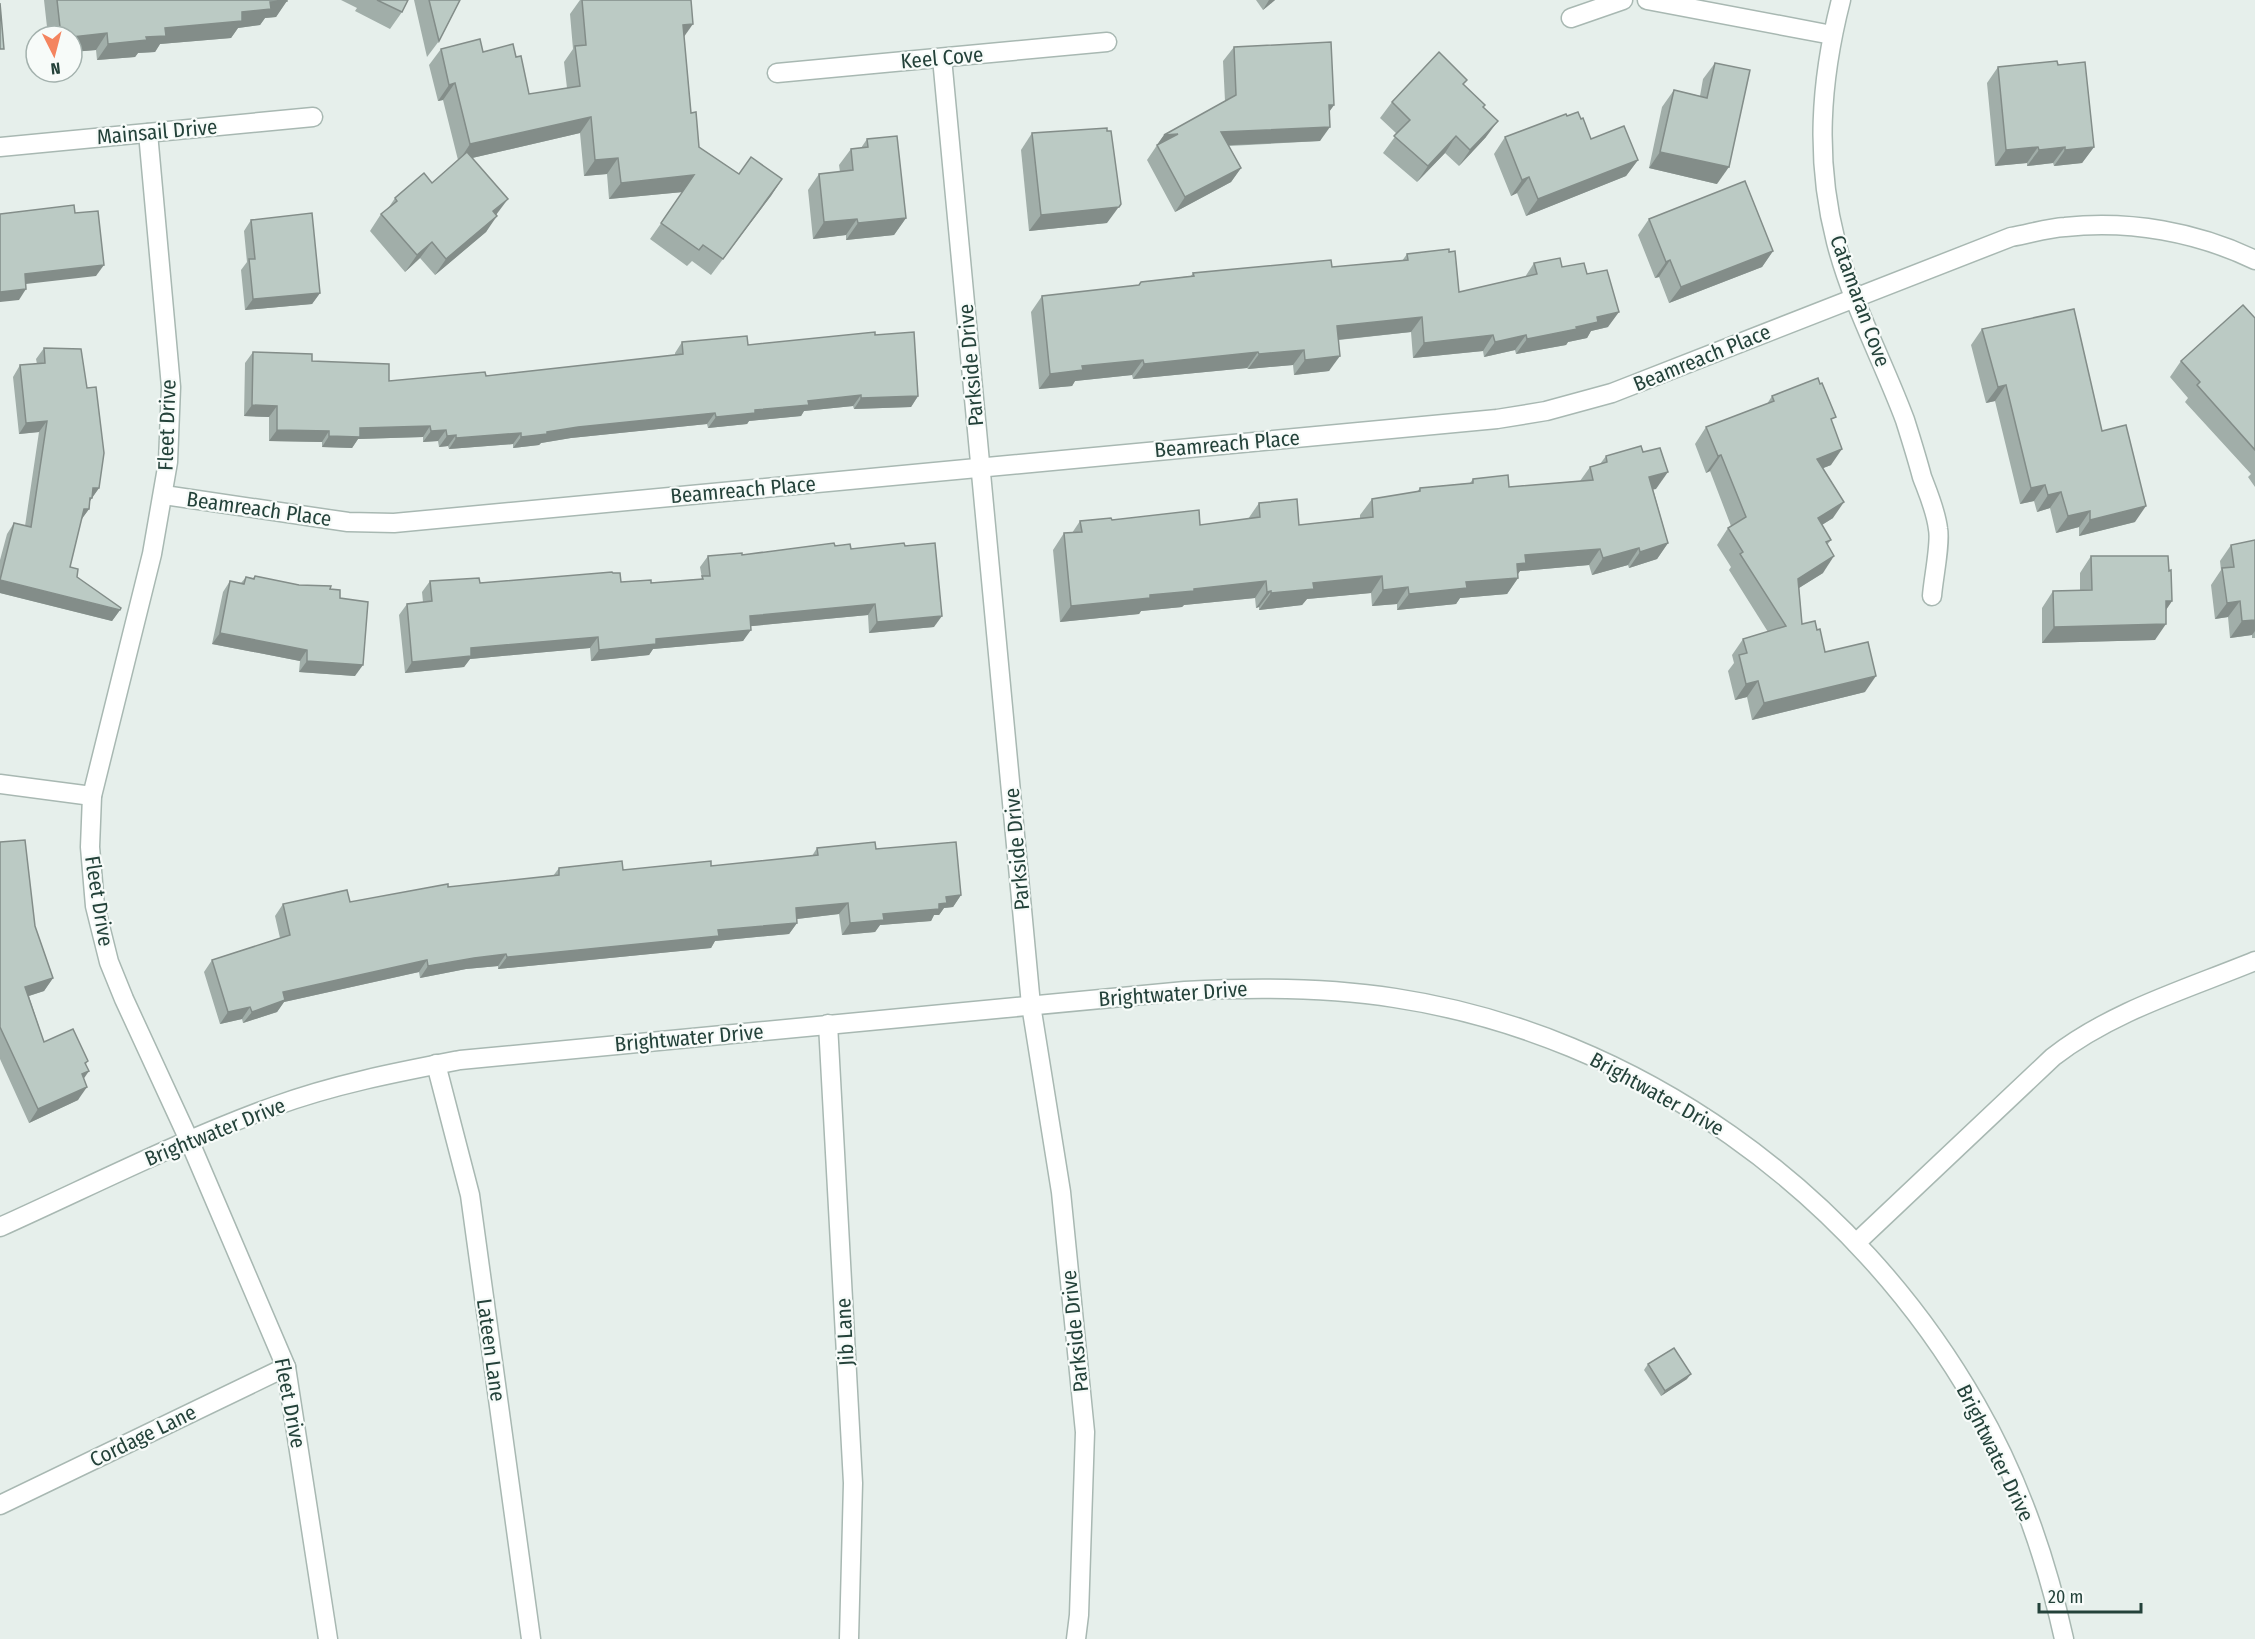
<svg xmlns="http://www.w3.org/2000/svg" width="2255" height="1639" font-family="'Fira Sans Condensed',sans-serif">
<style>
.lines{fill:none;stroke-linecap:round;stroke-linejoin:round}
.minor-casing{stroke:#a8b8b2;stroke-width:21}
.minor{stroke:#fff;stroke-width:18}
.wall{fill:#a1aea9}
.shaded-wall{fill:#838d89}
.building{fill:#bbcac4;stroke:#838d89;stroke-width:1.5}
.labels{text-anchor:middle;stroke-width:4.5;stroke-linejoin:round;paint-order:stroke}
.street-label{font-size:21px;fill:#24423a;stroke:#f7fbf9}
</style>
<rect width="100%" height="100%" fill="#e6efeb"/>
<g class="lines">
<!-- minor casing -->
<g class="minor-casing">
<g id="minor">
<path d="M1647 0 1832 35"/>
<path d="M1841 0C1820 82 1815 160 1836 242 1852 304 1883 361 1905 420 1911 439 1917 458 1922 477 1928 493 1936 511 1938 529 1941 543 1933 580 1932 596"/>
<path d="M1571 18 1623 0"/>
<path d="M942 58 1031 1005 1061 1192 1085 1432 1079 1615 1076 1639"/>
<path d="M777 73 1107 42"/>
<path d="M148 133 171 387 168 462 152 554 92 796 90 847 95 906 109 962 124 999 189 1140 286 1367 328 1639"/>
<path d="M0 147 313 117"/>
<path d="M164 495 348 522 394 523 1497 419 1546 411 1612 393 2011 237C2029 234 2047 228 2065 227 2130 220 2197 232 2255 260"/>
<path d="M0 784 92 796"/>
<path d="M828 1024 853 1483 849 1639"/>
<path d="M436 1064 470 1195 531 1639"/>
<path d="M0 1227C91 1186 181 1140 275 1106 335 1084 398 1072 460 1060L1185 991C1255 987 1325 987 1395 998 1637 1035 1855 1192 1976 1404 2018 1477 2046 1557 2064 1639"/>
<path d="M1856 1243 2053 1057C2112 1011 2187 989 2255 961"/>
<path d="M0 1505 286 1367"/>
</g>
</g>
<!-- minor -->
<use href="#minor" class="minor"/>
</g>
<!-- wall -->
<g class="wall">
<path d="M44 0H287L276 17 265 18 260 25 238 28 231 38 160 44 155 52 138 53 135 57 97 60 96 50 72 52V36H48Z"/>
<path d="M341 0H408L402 12 390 29 355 11 357 8Z"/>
<path d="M414 0H460L439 41 427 57Z"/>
<path d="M580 0H691L684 37 691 113 699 147 739 174 782 179 711 275 692 261 687 266 650 239 683 192 609 199 607 174 584 176 580 133 472 158 496 215 486 232 435 275 420 258 405 272 370 231 381 214 387 210 395 198 432 183 458 160 443 100 438 101 429 65 441 49 483 52 516 57 529 94 567 88 564 62 573 49 570 14Z"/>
<path d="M1256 0H1275L1263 10Z"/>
<path d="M1234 47 1334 105 1329 112 1320 141 1229 146 1241 168 1231 182 1175 212 1147 160 1164 135 1225 101 1223 61Z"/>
<path d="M1715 63 1717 184 1649 168 1662 107 1674 90 1700 96 1703 79Z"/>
<path d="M2058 65 2094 147 2082 163 2054 166 2053 163 2027 166V163L1995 166 1987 83 1998 67Z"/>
<path d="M1464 85 1484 107 1486 137 1459 166 1445 153 1417 182 1383 153 1397 134 1380 118 1392 102Z"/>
<path d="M1567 116 1591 139 1638 160 1626 176 1526 216 1517 193 1511 196 1494 154 1505 137Z"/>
<path d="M1107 131V223L1029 231 1021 150 1032 133Z"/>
<path d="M867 139 906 218 894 235 846 240V235L813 239 808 190 819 174 840 172 839 165 851 149 861 148Z"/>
<path d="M1649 219 1773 251 1762 267 1669 303 1659 277 1655 278 1638 235Z"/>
<path d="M251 220 320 293 312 304 245 310 241 270 247 262 244 231Z"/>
<path d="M1407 254 1459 292 1525 277 1534 263 1562 267 1587 274 1608 327 1591 331 1587 338 1568 342 1566 345 1516 354 1515 350 1484 357 1483 351 1413 358 1411 332 1339 340 1329 371 1294 375 1293 365 1248 369 1247 368 1133 379 1132 375 1075 381 1072 386 1039 389 1031 312 1042 296 1138 286 1141 282 1191 276 1193 273 1332 267 1402 261Z"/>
<path d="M2255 318V487L2248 477 2251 474 2185 402 2188 398 2170 377 2181 361Z"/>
<path d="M1982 329 2102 431 2135 522 2079 536V527L2056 533 2050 508 2037 512 2034 501 2020 504 1995 401 1986 403 1971 345Z"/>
<path d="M875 335 918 396 911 407 854 409 853 406 804 411 801 416 749 421 747 424 708 428 707 424 571 438 541 443 539 445 513 448V444L449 449 448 446 439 447 438 441 423 442V437L358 439 352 448 322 447V442L269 441V417L244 416 245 363 253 352 312 361 389 381 486 376 675 355V353L682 342 748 345Z"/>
<path d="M44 348 99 488 90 501 89 509 81 520 70 567 77 577 120 610 112 621 0 593V560L7 534 14 523 25 526 39 432 19 434 13 377 20 365 37 364 36 359Z"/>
<path d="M1772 396 1832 422 1831 465 1823 468 1833 518 1822 525 1831 540 1827 545 1823 573 1799 588 1802 624 1817 630 1825 652 1865 692 1752 720 1747 697 1735 700 1728 671 1734 663 1732 655 1743 639 1768 632 1729 570 1731 567 1717 545 1728 528 1731 526 1710 471 1706 473 1695 444 1706 427 1767 404Z"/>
<path d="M1606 456 1656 489H1653L1668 543 1657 559 1629 568 1628 565 1592 575 1589 565 1520 571 1518 574V578L1507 594 1460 598 1456 604 1397 610V604L1372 606 1371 593 1307 599 1302 605 1259 610V607L1256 608 1255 598 1184 605 1182 607 1141 611 1139 614 1060 622 1053 550 1064 533H1072L1080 521 1112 520 1200 525 1248 519 1259 503 1299 525 1360 518V515L1372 499 1417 492 1420 488 1470 483 1473 479 1509 487 1580 481 1590 467 1600 464Z"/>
<path d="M2255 540V638H2252V635L2230 638 2228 617 2215 619 2211 585 2221 570 2220 561 2231 545Z"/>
<path d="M835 546 851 549 905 546 934 627 869 633 868 615 751 626 743 641 653 649 649 655 591 661 590 648 470 659 464 667 405 673 399 615 407 604 423 602 422 592 430 581 480 583 613 573 621 582 651 583 700 579 702 578 700 567 708 556 742 555Z"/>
<path d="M2091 556 2169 571 2172 601 2166 610 2155 640 2042 643V608L2053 591H2080V573Z"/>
<path d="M255 576 299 585 330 589 340 598 355 676 299 672 300 661 212 644 223 592 230 581 241 583 246 577 253 578Z"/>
<path d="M0 842 35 926 53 978 44 991 29 996 44 1042 88 1061 86 1064 84 1078 78 1100 29 1123 0 1059Z"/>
<path d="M817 848 876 849 961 895 953 907 944 908 939 915H934L931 921 880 925 875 932 842 935 839 914 797 919V923L789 934 715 941 711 948 498 969V966L466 969 420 978 419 972 284 1002 277 1012 243 1023 242 1019 220 1024 204 972 212 960 280 938 275 916 283 904 350 902 448 887 553 876 559 868 623 870 711 866 812 856Z"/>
<path d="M1648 1364 1687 1379 1661 1396 1644 1370Z"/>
</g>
<!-- shaded-wall -->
<g class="shaded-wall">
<path d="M1269 0H1275L1263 10Z"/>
<path d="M287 1 276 17 265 18 260 25 238 28 231 38 160 44 155 52 138 53 135 57 97 60 108 44 146 37 165 28 242 12 270 2Z"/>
<path d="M693 24 681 41 683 25Z"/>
<path d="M107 33 96 50 72 52V37Z"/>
<path d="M455 83 443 100 438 101 449 85Z"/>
<path d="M1329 105H1334L1324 119Z"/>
<path d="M591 117 580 133 459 161 470 144Z"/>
<path d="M1498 121 1486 137 1459 166 1470 150Z"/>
<path d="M1330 127 1320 141 1211 146 1221 132Z"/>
<path d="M1178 134 1157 145 1154 149 1164 135Z"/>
<path d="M1456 136 1445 153 1417 182 1428 166Z"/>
<path d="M2038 147 2027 163 1995 166 2006 150Z"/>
<path d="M2065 147 2053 163 2027 166 2039 150Z"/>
<path d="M2094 147 2082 163 2054 166 2065 150Z"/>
<path d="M1660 152 1729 167 1717 184 1649 168Z"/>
<path d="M618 158 607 174 584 176 595 160Z"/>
<path d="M1638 160 1626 176 1526 216 1538 199Z"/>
<path d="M1241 168 1231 182 1175 212 1185 197Z"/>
<path d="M694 175 683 192 609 199 621 183Z"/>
<path d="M1529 177 1517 193 1511 196 1522 180Z"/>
<path d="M782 179 771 196 711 275 723 259Z"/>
<path d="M508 199 496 215 493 211Z"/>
<path d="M1121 204 1107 223 1029 231 1041 215Z"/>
<path d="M497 216 486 232 435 275 446 259Z"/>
<path d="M906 218 894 235 846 240 858 223Z"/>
<path d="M857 219 846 235 813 239 824 222Z"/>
<path d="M432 242 420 258 405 272 417 255Z"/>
<path d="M1773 251 1762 267 1669 303 1681 287Z"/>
<path d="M1670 260 1659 277 1655 278 1666 262Z"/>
<path d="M104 265 96 276 17 285 25 274Z"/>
<path d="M26 289 19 300 0 302V292Z"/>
<path d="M320 293 312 304 245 310 253 299Z"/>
<path d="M1619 312 1608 327 1591 331 1587 338 1568 342 1566 345 1516 354 1527 339 1576 327 1597 317Z"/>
<path d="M1422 317 1411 332 1326 341 1337 326Z"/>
<path d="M1493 335 1483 351 1413 358 1424 343Z"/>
<path d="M1526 335 1515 350 1484 357 1495 342Z"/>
<path d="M1304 350 1293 365 1248 369 1259 354Z"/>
<path d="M1258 352 1247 368 1133 379 1144 364Z"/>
<path d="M1340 356 1329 371 1294 375 1305 360Z"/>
<path d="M1143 360 1132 375 1075 381 1072 386 1039 389 1050 374 1082 366Z"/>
<path d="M2006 385 1995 401 1986 403 1998 387Z"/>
<path d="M861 395 853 406 804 411 801 416 749 421 747 424 708 428 716 417 808 401Z"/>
<path d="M918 396 911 407 854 409 861 398Z"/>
<path d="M252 405 277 406 269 417 244 416Z"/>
<path d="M715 413 707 424 571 438 541 443 539 445 513 448 521 437 547 432 578 427Z"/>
<path d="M47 421 39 432 19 434 26 423Z"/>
<path d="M430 426 423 437 358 439 352 448 322 447 329 436 360 428Z"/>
<path d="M277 430 329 431 322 442 269 441Z"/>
<path d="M446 430 438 441 423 442 431 431Z"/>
<path d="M521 433 513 444 449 449 456 438Z"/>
<path d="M456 435 448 446 439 447 447 436Z"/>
<path d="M1842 449 1831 465 1806 475 1817 459Z"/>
<path d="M1721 455 1710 471 1706 473 1718 456Z"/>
<path d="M1668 472 1656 489 1638 493 1649 477Z"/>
<path d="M2045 485 2034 501 2020 504 2031 488Z"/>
<path d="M93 488H99L84 509H89L81 520 82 509Z"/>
<path d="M2061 492 2050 508 2037 512 2048 495Z"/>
<path d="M1844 502 1833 518 1807 534 1818 518Z"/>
<path d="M2146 506 2135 522 2079 536 2090 520Z"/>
<path d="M2090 511 2079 527 2056 533 2068 516Z"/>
<path d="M1668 543 1657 559 1629 568 1640 552Z"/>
<path d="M1639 548 1628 565 1592 575 1603 558Z"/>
<path d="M1600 549 1589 565 1520 571 1515 578H1518L1507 594 1460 598 1456 604 1397 610 1409 594 1466 582 1517 564 1525 555Z"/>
<path d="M1834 556 1823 573 1786 596 1798 579Z"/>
<path d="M1382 576 1371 593 1307 599 1302 605 1259 610 1271 593 1313 583Z"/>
<path d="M0 580 120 610 112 621 0 593Z"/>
<path d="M1266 581 1255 598 1184 605 1182 607 1141 611 1139 614 1060 622 1071 606 1194 589Z"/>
<path d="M1408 587 1397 604 1372 606 1383 590Z"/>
<path d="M1271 591 1259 607 1256 608 1267 592Z"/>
<path d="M2166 601H2172L2161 617Z"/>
<path d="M2240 601 2228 617 2215 619 2227 603Z"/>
<path d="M875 604 868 615 742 627 750 616Z"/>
<path d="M942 616 934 627 869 633 877 622Z"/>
<path d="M2255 620V631L2252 635 2230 638 2242 621Z"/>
<path d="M2166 624 2155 640 2042 643 2054 627Z"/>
<path d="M751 630 743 641 653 649 649 655 591 661 599 650 656 639Z"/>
<path d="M220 633 307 650 300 661 212 644Z"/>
<path d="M598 637 590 648 470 659 464 667 405 673 412 662 471 648Z"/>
<path d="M307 661 363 665 355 676 299 672Z"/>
<path d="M1876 676 1865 692 1752 720 1764 703Z"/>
<path d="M1758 681 1747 697 1735 700 1746 684Z"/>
<path d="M961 895 953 907 944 908 939 915H934L931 921 880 925 875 932 842 935 850 923 883 914 939 904 946 897Z"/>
<path d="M848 903 839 914 788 920 796 908Z"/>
<path d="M797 923 789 934 715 941 711 948 498 969 507 957 718 930Z"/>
<path d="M506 954 498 966 466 969 420 978 428 966 474 958Z"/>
<path d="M427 960 419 972 284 1002 277 1012 243 1023 252 1012 283 992Z"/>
<path d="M53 978 44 991 16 1000 25 987Z"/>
<path d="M250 1007 242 1019 220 1024 228 1012Z"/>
<path d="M89 1071 80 1084 82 1074Z"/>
<path d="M87 1087 78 1100 29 1123 38 1109Z"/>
<path d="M1691 1374 1687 1379 1661 1396 1665 1391Z"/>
</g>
<!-- building -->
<g class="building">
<path d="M57 0H287V1L270 2 271 9 242 12V21L165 28 166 36 146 37 147 40 108 44 107 33 72 37 61 36Z"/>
<path d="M377 0H408L402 12Z"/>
<path d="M429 0H460L439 41Z"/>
<path d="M582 0H691L693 24 683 25 691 113 696 112 699 147 739 174 751 157 782 179 723 259 703 245 699 250 661 223 694 175 621 183 618 158 595 160 591 117 470 144 455 83 449 85 441 49 480 39 483 52 513 44 516 57 521 56 529 94 580 86 575 46 586 45Z"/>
<path d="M0 3 4 49H0Z"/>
<path d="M1331 42 1334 105H1329L1330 127 1221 132 1241 168 1185 197 1157 145 1178 134 1164 135 1236 95 1234 47Z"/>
<path d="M1439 52 1467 80 1463 84 1485 105 1483 107 1498 121 1470 150 1456 136 1428 166 1394 136 1410 120 1392 102Z"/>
<path d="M2057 61 2058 65 2085 62 2094 147 2065 150V147L2039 150 2038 147 2006 150 1998 67Z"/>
<path d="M1715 63 1750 70 1729 167 1660 152 1674 90 1707 98Z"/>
<path d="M1578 112 1581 119 1583 118 1591 139 1624 126 1638 160 1538 199 1529 177 1522 180 1505 137 1566 114 1567 116Z"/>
<path d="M1107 128V131H1111L1121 204 1119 207 1041 215 1032 133Z"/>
<path d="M897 136 906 218 858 223 857 219 824 222 819 174 853 170 851 149 868 147 867 139Z"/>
<path d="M467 152 508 199 493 211 497 216 446 259 432 242 417 255 381 214 397 201 395 198 424 173 432 183Z"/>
<path d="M1745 181 1773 251 1681 287 1670 260 1666 262 1649 219Z"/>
<path d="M74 205 75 213 98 211 104 265 25 274 26 289 0 292V214Z"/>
<path d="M312 213 320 293 253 299 249 259H255L251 220Z"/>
<path d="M1449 249V252L1455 251 1459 292 1537 274 1534 263 1560 258 1562 267 1584 263 1587 274 1607 270 1619 312 1597 317 1598 322 1576 327 1577 329 1527 339 1526 335 1495 342 1493 335 1424 343 1422 317 1337 326 1340 356 1305 360 1304 350 1259 354 1258 352 1144 364 1143 360 1082 366 1083 370 1050 374 1042 296 1139 285 1141 282 1194 276 1193 273 1331 260 1332 267 1408 260 1407 254Z"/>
<path d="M2243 305 2255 318V450L2197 385 2200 382 2181 361Z"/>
<path d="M2074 309 2102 431 2126 425 2146 506 2090 520V511L2068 516 2061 492 2048 495 2045 485 2031 488 2006 385 1998 387 1982 329Z"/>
<path d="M875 332V335L914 332 918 396 861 398V395L808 401 809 405 755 410V413L716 417 715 413 578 427 547 432V434L521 437V433L456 438V435L447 436 446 430 431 431 430 426 360 428V437L329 436V431L277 430V406L252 405 253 352 312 354V361L389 364V381L485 372 486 376 683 354 682 342 747 336 748 345Z"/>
<path d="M44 348 81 349 87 388 96 387 104 453 99 488H93L92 498H90L89 509H84L70 567 78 569 77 577 121 608 120 610 0 580 14 523 31 527 47 421 26 423 20 365 45 363Z"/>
<path d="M1818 378 1820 384 1822 383 1836 417 1831 419 1842 449 1817 459 1844 502 1818 518 1831 540 1826 542 1834 556 1798 579 1802 624 1815 621 1817 630 1820 629 1825 652 1868 642 1876 676 1764 703 1758 681 1746 684 1739 655 1747 653 1743 639 1786 626 1740 554 1743 552 1728 528 1746 517 1721 455 1718 456 1706 427 1774 401 1772 396Z"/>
<path d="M1641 446 1643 452 1660 448 1668 472 1649 477 1668 543 1640 552 1639 548 1603 558 1600 549 1525 555 1526 563 1517 564 1518 578 1466 582 1467 588 1409 594 1408 587 1383 590 1382 576 1313 583 1314 589 1271 593V591L1267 592 1266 581 1194 589V591L1150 595V598L1071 606 1064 533 1082 532 1080 521 1111 518 1112 520 1199 510 1200 525 1260 517 1259 503 1297 499 1299 525 1373 517 1372 499 1420 491V488L1473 483V479L1508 475 1509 487 1593 480 1590 467 1607 462 1606 456Z"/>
<path d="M2255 540V620L2242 621 2240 601 2227 603 2222 568 2234 567 2231 545Z"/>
<path d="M834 543 835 546 850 544 851 549 904 543 905 546 935 543 942 616 877 622 875 604 750 616 751 630 656 639V644L599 650 598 637 471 648V656L412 662 407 604 432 601 430 581 479 578 480 583 612 572 613 573H620L621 582 651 580V583L703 579 702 576H710L708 556 742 553V555Z"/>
<path d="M2091 556H2168L2169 571 2171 570 2172 601H2166V624L2054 627 2053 591 2092 590Z"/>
<path d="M255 576 299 585 331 586 330 589 340 590V598L368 602 363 665 307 661V650L220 633 230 581 244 584 246 577 254 579Z"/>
<path d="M25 840 35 926 53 978 25 987 44 1042 73 1029 88 1061 85 1063 89 1071 82 1074 87 1087 38 1109 0 1027V842Z"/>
<path d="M875 842 876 849 956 842 961 895 946 897 947 903 939 904V909L883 914 884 920 850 923 848 903 796 908 797 923 718 930 719 936 507 957 506 954 474 958 428 966 427 960 283 992 285 1000 252 1012 250 1007 228 1012 212 960 290 935 283 904 347 890 350 902 448 884V887L559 875V868L622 861 623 870 711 861V866L818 855 817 848Z"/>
<path d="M1674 1348 1691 1374 1665 1391 1648 1364Z"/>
</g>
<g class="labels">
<!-- street labels -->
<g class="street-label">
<text transform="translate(942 58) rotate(-5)" y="7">Keel Cove</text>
<text transform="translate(157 132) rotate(-5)" y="7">Mainsail Drive</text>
<text transform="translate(1860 301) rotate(70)" y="7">Catamaran Cove</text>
<text transform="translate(1702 358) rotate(-22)" y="7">Beamreach Place</text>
<text transform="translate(971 365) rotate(-95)" y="7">Parkside Drive</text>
<text transform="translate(167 425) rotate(-88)" y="7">Fleet Drive</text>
<text transform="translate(1227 444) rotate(-5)" y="7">Beamreach Place</text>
<text transform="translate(743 490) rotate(-5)" y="7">Beamreach Place</text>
<text transform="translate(259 509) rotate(8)" y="7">Beamreach Place</text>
<text transform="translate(1017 849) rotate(-95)" y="7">Parkside Drive</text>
<text transform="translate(99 901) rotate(81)" y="7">Fleet Drive</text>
<text transform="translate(1173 994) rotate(-4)" y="7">Brightwater Drive</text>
<text transform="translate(689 1038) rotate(-5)" y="7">Brightwater Drive</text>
<text transform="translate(1657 1094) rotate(29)" y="7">Brightwater Drive</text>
<text transform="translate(215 1132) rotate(-22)" y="7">Brightwater Drive</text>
<text transform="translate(1075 1331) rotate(-96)" y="7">Parkside Drive</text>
<text transform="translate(845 1332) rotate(-93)" y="7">Jib Lane</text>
<text transform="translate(491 1350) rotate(82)" y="7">Lateen Lane</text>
<text transform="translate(290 1403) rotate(79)" y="7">Fleet Drive</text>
<text transform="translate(143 1436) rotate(-26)" y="7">Cordage Lane</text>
<text transform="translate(1995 1453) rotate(64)" y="7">Brightwater Drive</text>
</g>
</g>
<!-- north arrow -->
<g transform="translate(54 54) rotate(174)"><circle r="28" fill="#f7fbf9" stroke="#a3b1ad" stroke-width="1.5"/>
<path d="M0-4.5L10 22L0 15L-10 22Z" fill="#f4845f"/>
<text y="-9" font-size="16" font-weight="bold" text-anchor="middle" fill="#24423a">N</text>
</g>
<!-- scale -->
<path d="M2039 1603v9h102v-9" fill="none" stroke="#24423a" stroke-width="3"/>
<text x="2048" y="1603" font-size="18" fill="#24423a" stroke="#f7fbf9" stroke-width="4.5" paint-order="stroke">20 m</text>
</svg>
